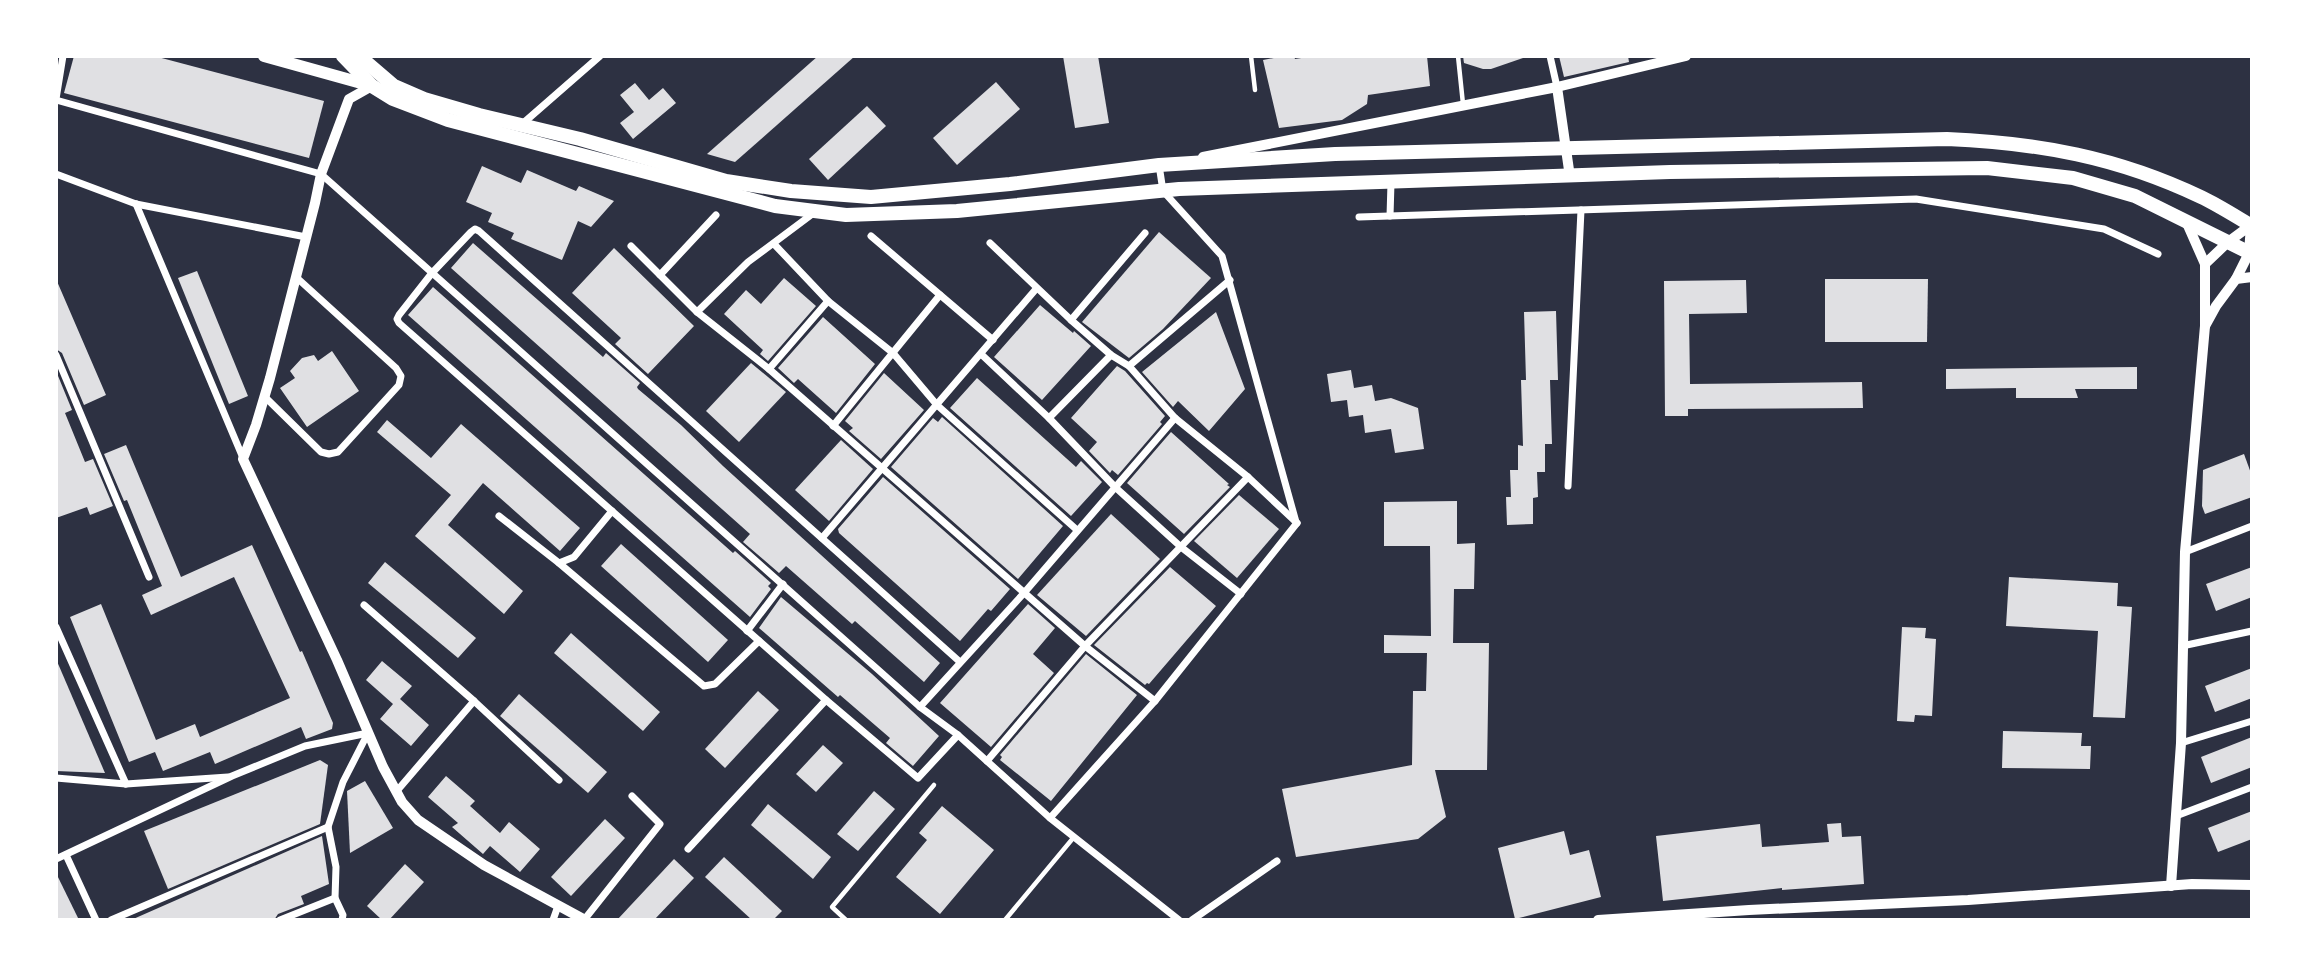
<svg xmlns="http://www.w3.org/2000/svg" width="2308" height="976" font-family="Overpass,sans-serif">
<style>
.building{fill:#e0e0e3}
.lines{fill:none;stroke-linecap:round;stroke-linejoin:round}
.service{stroke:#fff;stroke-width:4.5}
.minor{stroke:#fff;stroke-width:7}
.tertiary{stroke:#fff;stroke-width:10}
.secondary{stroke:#fff;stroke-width:12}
.primary{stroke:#fff;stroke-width:14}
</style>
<rect width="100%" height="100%" fill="#2d3142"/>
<!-- building -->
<g class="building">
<path d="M74 56H154L324 101 309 158 64 93Z"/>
<path d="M818 56H855L735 162 707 154Z"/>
<path d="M1063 56H1098L1109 123 1075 128Z"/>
<path d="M1284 56H1294L1295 59 1314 56H1427L1430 86 1368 95 1367 104 1342 120 1279 128 1263 60Z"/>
<path d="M1463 56H1523V58L1491 69H1483L1464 63Z"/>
<path d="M1559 56H1628L1629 62 1564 77Z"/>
<path d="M996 82 1020 109 957 165 933 138Z"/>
<path d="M635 83 649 100 663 88 676 103 633 139 620 123 634 112 620 95Z"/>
<path d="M867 106 886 126 828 180 809 159Z"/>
<path d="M482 166 521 183 527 170 576 191 579 186 614 201 591 227 578 221 562 260 511 239 514 233 488 222 492 213 466 202Z"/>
<path d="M1159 232 1211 278 1163 329 1129 358 1082 322Z"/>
<path d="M473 243 603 357 606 353 640 383 637 387 638 389 681 425 723 466 940 663 924 682 855 621 852 624 786 566 779 573 743 542 750 534 451 268Z"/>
<path d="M614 248 694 326 648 374 615 344 621 338 572 293Z"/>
<path d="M197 271 248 396 229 404 178 278Z"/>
<path d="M784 278 816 306 768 361 760 354 763 350 724 314 746 290 761 304Z"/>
<path d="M56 279 106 395 84 405 62 353 56 349Z"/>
<path d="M1825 279H1928L1927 342H1825Z"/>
<path d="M1746 280 1747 313 1689 314 1690 384 1862 382 1863 408 1688 409V416H1665L1664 281Z"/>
<path d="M433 287 733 553 735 551 771 583 768 586 771 589 750 617 408 315Z"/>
<path d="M1040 305 1073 333 1074 331 1091 346 1042 400 994 357Z"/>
<path d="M1556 311 1558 380H1550L1552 444H1545V472H1537L1538 497 1533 498V524L1507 525 1506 497H1511L1510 470H1518V445L1523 446 1521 380H1526L1524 312Z"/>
<path d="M1216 312 1245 389 1209 431 1178 401 1173 407 1142 372Z"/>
<path d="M823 317 875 364 836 413 798 379 794 383 778 368Z"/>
<path d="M332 351 359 391 307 427 280 388 295 378 290 371 302 358 314 355 318 361Z"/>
<path d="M751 363 786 392 739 442 706 411Z"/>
<path d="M1117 366 1125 371 1165 416 1160 422 1162 424 1118 475 1112 470 1110 473 1089 451 1097 442 1071 418Z"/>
<path d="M2137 367V389H2075L2078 398H2016V388L1946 389V369Z"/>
<path d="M1351 370 1354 388 1372 385 1375 401 1391 398 1418 408 1424 449 1395 453 1391 429 1365 433 1363 415 1349 417 1347 400 1331 402 1327 374Z"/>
<path d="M56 371 72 410 65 413 85 462 93 459 113 506 90 515 87 507 56 518Z"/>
<path d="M884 373 924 410 881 459 849 431 853 428 845 421Z"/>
<path d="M977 378 1076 467 1081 461 1102 482 1071 516 950 408Z"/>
<path d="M942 417 1063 526 1018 579 891 467 933 418 938 422Z"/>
<path d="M387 420 431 458 461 424 580 528 560 551 483 483 448 525 523 591 504 614 415 536 451 495 377 432Z"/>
<path d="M1171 432 1229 484 1227 485 1230 487 1184 534 1127 483Z"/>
<path d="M841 440 873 469 829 521 795 490Z"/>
<path d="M126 445 181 577 252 545 300 652 302 651 333 723 332 729 306 739 301 727 215 764 210 752 163 771 155 752 129 762 70 617 101 604 156 740 195 724 200 737 290 698 234 577 151 615 142 595 162 586 127 500 124 501 104 454Z"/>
<path d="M2244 454 2252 476V497L2205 514 2202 506 2203 470Z"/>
<path d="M883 477 1010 589 991 611 988 609 960 641 839 533 838 529Z"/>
<path d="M1239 495 1279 529 1237 578 1194 541Z"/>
<path d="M1457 501V544L1475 543 1474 589H1454L1453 643H1489L1487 770H1435L1446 817 1418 839 1296 857 1282 789 1412 765 1413 691H1426L1427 653H1384V635L1431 636 1430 546H1384V502Z"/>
<path d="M1111 514 1160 559 1086 636 1037 595Z"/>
<path d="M621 544 728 640 708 662 601 566Z"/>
<path d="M385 562 476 638 458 658 368 583Z"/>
<path d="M1170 567 1216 606 1149 684 1147 683 1145 685 1094 645Z"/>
<path d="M2252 567V597L2216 611 2206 584Z"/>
<path d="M2009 577 2118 583 2117 606 2132 607 2125 718 2093 717 2098 631 2006 626Z"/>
<path d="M781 597 872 674 939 736 913 766 886 743 890 738 840 695 838 697 759 628Z"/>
<path d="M1028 604 1055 628 1033 654 1054 673 991 747 940 703Z"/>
<path d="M1902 627 1926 628 1925 638 1936 639 1932 716 1915 715 1914 722 1897 721Z"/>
<path d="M571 633 660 712 643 731 554 653Z"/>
<path d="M1086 654 1137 695 1051 801 1000 760 1002 757 1000 755Z"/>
<path d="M56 659 105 773 56 771Z"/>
<path d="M382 661 412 686 400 699 429 725 411 746 380 719 393 704 366 680Z"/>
<path d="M2252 668V698L2215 712 2205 686Z"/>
<path d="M758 691 779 710 725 768 705 749Z"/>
<path d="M519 694 607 772 588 793 500 716Z"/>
<path d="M2003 731 2082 733 2081 746H2091L2090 769 2002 768Z"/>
<path d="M2252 737V767L2211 783 2201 757Z"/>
<path d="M823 745 843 763 816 792 796 774Z"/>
<path d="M320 760 328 765 320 824 168 889 144 831Z"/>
<path d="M446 776 475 801 470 806 500 833 509 822 540 849 520 872 490 846 483 854 452 827 458 823 428 797Z"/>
<path d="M365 781 393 828 350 853 347 791Z"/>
<path d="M874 791 895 809 858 851 837 834Z"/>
<path d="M768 804 831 857 813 879 751 825Z"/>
<path d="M942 806 994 850 940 914 896 877 927 840 919 833Z"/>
<path d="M2252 811V839L2218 852 2208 828Z"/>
<path d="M605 819 625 838 571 896 551 877Z"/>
<path d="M1841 823 1842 837 1861 836 1864 884 1782 890V888L1663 901 1656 836 1760 824 1762 847 1829 842 1827 824Z"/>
<path d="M1564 831 1570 855 1589 850 1601 897 1515 919 1498 848Z"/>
<path d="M322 836 329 884 301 896 304 904 278 914 274 920H131Z"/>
<path d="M724 857 782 911 773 920H752L705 877Z"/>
<path d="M674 859 694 878 654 920H617Z"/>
<path d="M405 864 424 882 389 920H382L367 906Z"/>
<path d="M56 873 79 920H56Z"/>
</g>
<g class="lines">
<!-- service -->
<g class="service">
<path d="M1251 56 1255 90"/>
<path d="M1458 56 1463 104"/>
<path d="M846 920 832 907 934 785"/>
<path d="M1005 920 1074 837"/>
</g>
<!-- minor -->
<g class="minor">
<path d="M1550 56 1557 87"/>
<path d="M56 99 63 56"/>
<path d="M56 100 321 174 920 707 958 735 1050 818 1179 920"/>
<path d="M521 125 600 56"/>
<path d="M1159 165 1163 191 1222 256 1296 522"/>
<path d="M56 174 136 204 306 237"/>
<path d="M136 204 243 458"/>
<path d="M1390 216 1391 183"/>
<path d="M1359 217 1916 199 2104 229 2158 254"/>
<path d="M871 236 993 340"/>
<path d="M990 243 1071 320 1111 355 1129 366 1175 418 1248 477 1297 523"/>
<path d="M774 244 828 301 893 353 937 405 1077 530"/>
<path d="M631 246 697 312 769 369 1085 646 1155 701"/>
<path d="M660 275 716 215"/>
<path d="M697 312 748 262 815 212"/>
<path d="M1071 320 1145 233"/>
<path d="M981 354 1049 418 1115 487 1181 547 1241 594"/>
<path d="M56 355 149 577"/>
<path d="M1129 366 1230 280"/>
<path d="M769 369 828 301"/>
<path d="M264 396 321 452 329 454 338 452 399 385 401 376 396 368 296 277"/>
<path d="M1049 418 1111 355"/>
<path d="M833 426 940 295"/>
<path d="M1568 486 1581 210"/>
<path d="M499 516 559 563 574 557 612 511"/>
<path d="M822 538 1036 289"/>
<path d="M2185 552 2252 526"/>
<path d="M559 563 704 686 715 684 759 641"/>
<path d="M364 605 474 701"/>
<path d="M56 627 126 784"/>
<path d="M747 631 783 584"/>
<path d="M2182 646 2252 631"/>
<path d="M920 707 1024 593 1175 418"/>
<path d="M958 735 918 778 826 700 399 323 397 319 399 315 432 273 471 232 475 229 479 231 960 662"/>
<path d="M2181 743 2252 721"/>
<path d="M987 761 1085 646 1248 477"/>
<path d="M56 778 126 784 228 777"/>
<path d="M396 792 474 701 559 780"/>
<path d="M2176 816 2252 787"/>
<path d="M1050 818 1155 701 1297 523"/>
<path d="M688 849 826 700"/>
<path d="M66 855 96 920"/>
<path d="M56 859 232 776 305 746 368 733"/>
<path d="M111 920 328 827"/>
<path d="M280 920 335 898"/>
<path d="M342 920 343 915 335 898 336 867 328 827 343 782 368 733"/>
<path d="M553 920 558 906"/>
<path d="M584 920 660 824 632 796"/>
<path d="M1192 920 1277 861"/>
</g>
<!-- tertiary -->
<g class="tertiary">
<path d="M372 86 349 99 321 174 315 203 270 378 256 425 243 459 337 660 383 767 402 802 418 820 484 865 585 920"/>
<path d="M1203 157 1557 87"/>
<path d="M1570 177 1557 87 1686 56"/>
<path d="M2186 221 2205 264V326L2216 306 2236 279 2252 277"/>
<path d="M2205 264 2228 242 2251 225 2249 253 2236 279"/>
<path d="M2171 886 2181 743 2185 552 2205 326"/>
<path d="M1598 920 1749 910 1968 900 2192 884 2252 885"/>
</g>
<!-- secondary -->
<path class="secondary" d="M264 56 372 86"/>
<!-- primary -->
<g class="primary">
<path d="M343 56 372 86 393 99 448 120 775 206 846 215 957 211 1179 189 1670 172 1987 168 2073 178 2135 196 2252 254"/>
<path d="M359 56 394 86 424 99 479 115 580 139 726 181 791 191 871 197 1010 184 1159 165 1335 154 1947 139C2039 143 2117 157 2201 197 2218 205 2235 216 2252 226"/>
</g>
</g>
<!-- border -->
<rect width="2308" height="976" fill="none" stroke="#ffffff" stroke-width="116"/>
</svg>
